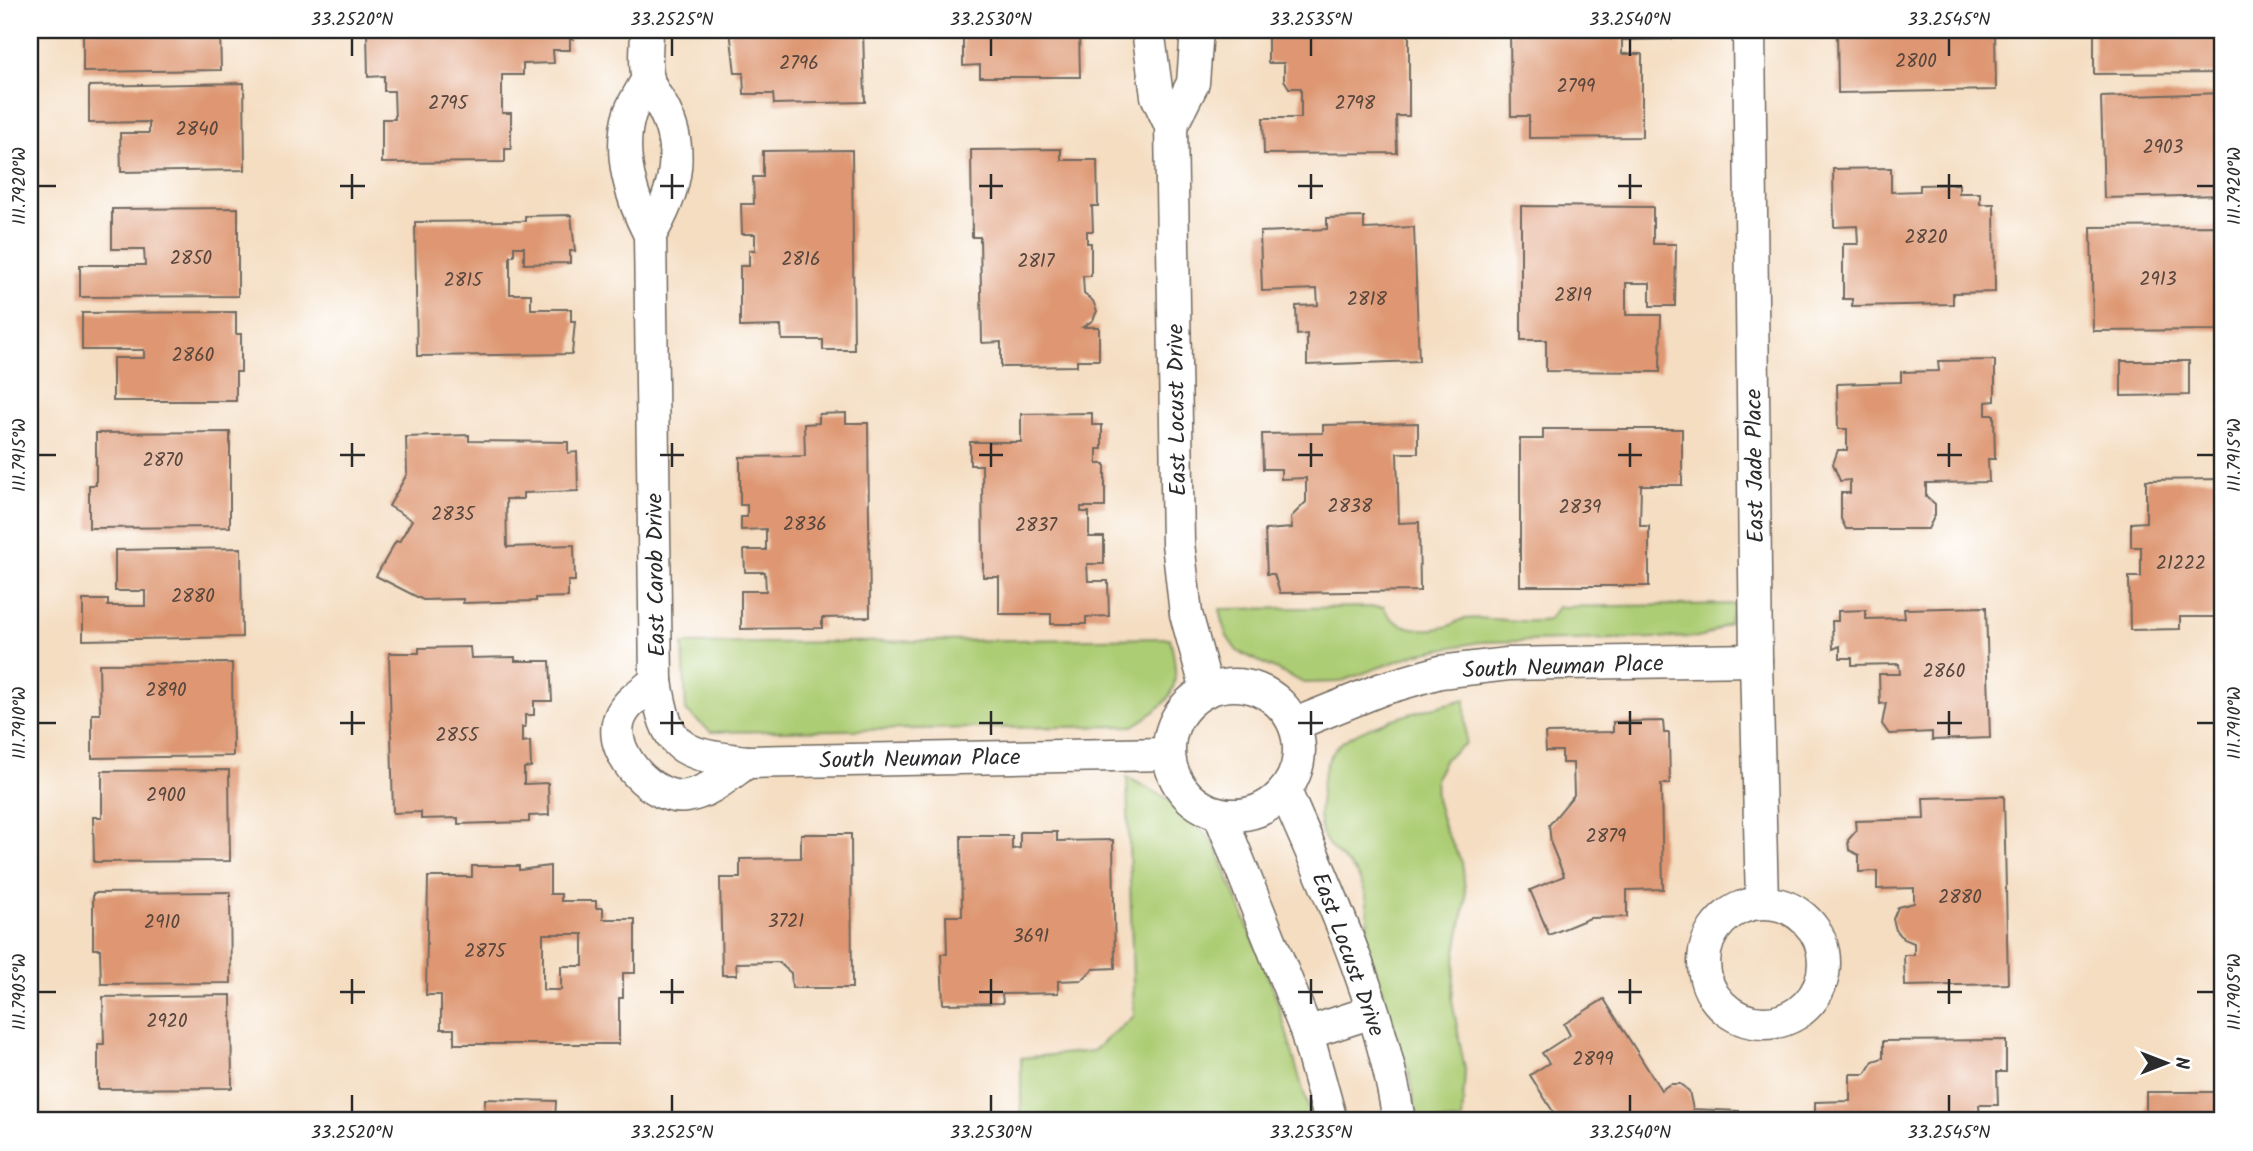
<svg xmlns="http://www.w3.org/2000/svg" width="2253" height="1151" font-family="Kalam,sans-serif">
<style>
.green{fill:#adcd75;stroke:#6c7c50;stroke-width:2}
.building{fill:#de9772;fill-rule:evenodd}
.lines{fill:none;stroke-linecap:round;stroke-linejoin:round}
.minor-casing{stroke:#716960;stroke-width:35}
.minor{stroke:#fff;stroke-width:32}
.ticks{fill:none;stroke:#2b2b2b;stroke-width:2.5}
.labels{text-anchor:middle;stroke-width:5;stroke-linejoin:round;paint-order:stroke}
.number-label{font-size:19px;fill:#58463d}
.street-label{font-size:23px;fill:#2b2b2b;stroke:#fff}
.neatline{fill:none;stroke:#2b2b2b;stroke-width:2.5}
.ticks-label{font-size:18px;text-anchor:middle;fill:#2b2b2b}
</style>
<rect width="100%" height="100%" fill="#fff"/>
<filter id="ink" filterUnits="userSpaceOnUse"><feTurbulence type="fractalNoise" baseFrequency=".0143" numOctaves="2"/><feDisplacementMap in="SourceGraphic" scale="14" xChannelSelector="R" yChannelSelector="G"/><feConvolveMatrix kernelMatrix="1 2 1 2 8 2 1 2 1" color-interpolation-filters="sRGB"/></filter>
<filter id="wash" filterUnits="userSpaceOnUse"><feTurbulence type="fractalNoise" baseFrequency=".00686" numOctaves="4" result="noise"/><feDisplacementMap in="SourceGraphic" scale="28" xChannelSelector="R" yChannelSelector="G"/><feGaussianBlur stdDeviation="1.57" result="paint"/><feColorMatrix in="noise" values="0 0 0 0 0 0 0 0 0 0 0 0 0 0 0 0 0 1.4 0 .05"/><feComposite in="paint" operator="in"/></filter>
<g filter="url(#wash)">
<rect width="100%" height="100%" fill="#f4ddc1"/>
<!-- green -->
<g class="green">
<path d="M1735 604 1729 623 1703 637 1480 642 1419 653 1339 682 1304 683 1237 651 1226 635 1220 609 1384 607C1393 631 1429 633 1451 625 1454 624 1457 621 1460 620 1480 614 1521 625 1548 620L1558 607Z"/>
<path d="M1170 638C1181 687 1177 699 1133 726L711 732 686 711 683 644Z"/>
<path d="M1465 699 1466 743 1445 759 1435 778 1436 799 1445 830 1462 862 1466 899 1456 951 1452 1000 1465 1070 1462 1121H1417L1410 1076 1365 939C1371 914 1369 884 1348 864 1340 857 1332 851 1326 841 1317 826 1319 812 1321 795 1322 780 1326 761 1335 749 1353 725 1435 708 1465 699Z"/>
<path d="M1127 777 1170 800 1214 843 1275 993 1312 1121H1021V1058L1093 1051 1134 1016Z"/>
</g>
<g id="blocks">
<!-- building -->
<g class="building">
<path d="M83 30H220L221 70 83 72Z"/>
<path d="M367 30H573V39H570V50H553L554 63 523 64V75H502V113H511V149H505V162L382 163V119H395L394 91H384V76L368 77Z"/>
<path d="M730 30H863L865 102 774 104 773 94H744L743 73H735Z"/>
<path d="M963 30H1079L1080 77H980V65L963 66Z"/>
<path d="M1268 30H1409V116H1396L1397 153 1264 154 1263 118H1301V88H1289L1284 80V63H1268Z"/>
<path d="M1510 30H1671V39L1622 40V54H1642V137L1529 138V116H1511Z"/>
<path d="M1837 30H1995L1996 90 1838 93Z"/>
<path d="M2094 30H2223V73L2094 74Z"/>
<path d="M244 83 245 170 121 172 120 133H149V122L89 123V86Z"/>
<path d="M2223 93V195L2104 198 2101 97Z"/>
<path d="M1061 149V160H1097L1098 206H1092L1093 231H1087V243H1091V276H1083L1084 294 1093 301 1097 311 1093 320 1083 327H1099V360H1077V366L1001 367V342L982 343 980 237H972L971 150Z"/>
<path d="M852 150 854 350H823V340H782L781 326 740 327V266H749V250H755V234H742L741 204H754L753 177H763V151Z"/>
<path d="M1891 168V192L1920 191V185L1959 184V193H1980V204H1994L1995 292 1953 293V304L1852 306V299H1843V244H1858L1857 226 1834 227 1833 169Z"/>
<path d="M1521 206 1653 207V244H1676L1675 306H1650V283H1626V315H1661L1660 372 1546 371V340H1521Z"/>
<path d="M238 208V296L80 297V265H145L144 249H112V209Z"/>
<path d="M571 215 575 251H570V263L524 264V247H514V256H510V294H531V309H571V321H575L572 354 417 356 415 222 525 221V216Z"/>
<path d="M1364 217V229L1414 227 1419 361 1307 365V334L1297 335 1296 306 1318 305 1317 289 1262 291 1260 232 1327 229V218Z"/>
<path d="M2223 226V330L2093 331 2091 227Z"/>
<path d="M236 312V334H241V372H236V401H113V358H144V350H82V313Z"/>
<path d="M1995 360V401L1986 402V415H1994L1995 459H1988L1989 482 1926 483V496L1935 504V515L1928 529H1846L1841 519V493H1850V480L1840 481 1833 464 1838 450H1847V429H1838L1837 384 1901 382V372L1939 371 1938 361Z"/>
<path d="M2121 361H2189V395L2121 396Z"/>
<path d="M846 413V423H868L870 617 822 618V628L741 629V591H766L765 572H745L744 550H766V529L741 530V517H747V505H740V457L805 456 804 424 819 423V414Z"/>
<path d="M1092 413V425H1102V449H1097V464H1105V507H1081V512H1089V537H1104V564H1087L1088 581H1108L1109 616 1086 617V624H1051V614H999V577H983L982 465H970V442H1021V414Z"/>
<path d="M1418 423V453H1397L1399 523 1419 522 1420 591 1280 593 1274 574H1267L1265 530 1292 528 1291 517 1306 502V478L1281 479V469H1263L1262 434 1323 433V425Z"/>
<path d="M1543 429H1682V485H1641L1640 526H1649V586H1520V439H1543Z"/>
<path d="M230 432V527L89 528V485H96V433Z"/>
<path d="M469 435V441L568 442V453L577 452 578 491 523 493V499H506L507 547 574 545 575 581H568V597L536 598V601L463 603V599L423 600 376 576 396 541 399 542 412 520 389 506 407 474 406 437Z"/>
<path d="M2220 479V617H2180V629L2130 630 2129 577H2141V547H2131V523L2146 522V480Z"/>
<path d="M241 548 242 637 83 640V600H108V606H145V591H115V550Z"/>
<path d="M1986 607 1990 738 1932 740V732L1889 734 1882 724 1886 703 1880 704 1879 674H1900L1899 664 1852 665V658H1840V646L1833 649 1832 621H1838V611L1866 610V619L1905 618 1904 609Z"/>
<path d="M470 647 471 658 515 657V661H550L552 701H534V715H525V727H522V742L530 741 531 767 524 768V784L548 783 549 815 529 816V822L458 824V818L421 819V812L393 813 389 653H419V648Z"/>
<path d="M232 663 233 756 92 758V714H100L99 664Z"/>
<path d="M1663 721 1664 733H1669L1670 784H1661L1663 889 1627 890V917L1590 918 1549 935 1530 890 1564 876 1551 844 1549 825 1574 795 1573 763H1562V751H1546L1545 733 1613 732V722Z"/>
<path d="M229 770 230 861 94 862 93 817H102V771Z"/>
<path d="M2004 796 2008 984 1905 986 1904 955H1914V943L1904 939 1896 930 1893 919 1898 907 1914 903V888L1877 889V871L1859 872V855L1849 850 1848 840 1856 831 1855 821 1924 819 1923 798Z"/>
<path d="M1020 832H1057V841L1113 840 1115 968 1093 969 1082 980 1058 981V993L1002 994 1003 1003 943 1004 941 954H947L946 916H962L961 836H1012V849L1020 848Z"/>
<path d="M801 834H851L852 988H792L791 973 778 962 736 963 737 975H722L720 878H740V859L801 858Z"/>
<path d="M472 866H519V870L550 866V894H561V901H596V908H603V919H635V973H623V998H619V1044H454V1029H441V995H426L428 877H472ZM543 934H583V966H561V990H543Z"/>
<path d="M230 892 231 983 101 984 100 949H93V893Z"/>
<path d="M231 995 232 1088 98 1089V1044H104L103 997Z"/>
<path d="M1604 999 1661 1090 1670 1084H1680L1689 1091 1693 1109 1739 1111V1121H1559L1530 1075 1549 1063 1542 1053 1570 1035 1564 1024Z"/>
<path d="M2006 1040V1072H1997L1998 1105H1979L1980 1121H1815V1102L1850 1101V1074H1865L1873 1061 1883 1058V1041Z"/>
<rect x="2146" y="1092" width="77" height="29"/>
<path d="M485 1099 556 1101 555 1121H484Z"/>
</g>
</g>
</g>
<g filter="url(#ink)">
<use href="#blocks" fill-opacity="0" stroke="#716960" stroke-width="2"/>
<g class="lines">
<!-- minor casing -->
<g class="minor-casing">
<g id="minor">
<path d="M647 30C647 45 644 64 648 79 650 90 660 101 665 112 686 156 673 196 650 235"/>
<path d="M1148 30 1157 96 1171 126 1178 543 1186 614 1207 690"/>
<path d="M1749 30 1756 660 1762 902"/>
<path d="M648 79C642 90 634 102 630 113 617 153 632 200 650 235L656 681C667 750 679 754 747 762L1168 754"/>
<path d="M1171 126 1193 83 1197 30"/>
<path d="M656 681C642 693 622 704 618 724 611 755 654 802 687 796 710 792 728 775 747 762"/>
<circle cx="1234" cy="750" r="65"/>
<path d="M1295 724 1382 689 1440 672 1508 664 1756 660"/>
<path d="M1285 791C1331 896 1382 1007 1399 1121"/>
<path d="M1220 815 1306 1030 1331 1121"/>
<circle cx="1764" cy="963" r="60"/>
<path d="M1307 1033 1372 1012"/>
</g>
</g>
<!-- minor -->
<use href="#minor" class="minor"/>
</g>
</g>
<!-- ticks -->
<path class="ticks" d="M352 38V56M672 38V56M991 38V56M1311 38V56M1630 38V56M1949 38V56M352 174V199M672 174V199M991 174V199M1311 174V199M1630 174V199M1949 174V199M38 186H56M340 186H365M660 186H684M979 186H1003M1298 186H1323M1618 186H1642M1937 186H1962M2197 186H2214M352 443V467M672 443V467M991 443V467M1311 443V467M1630 443V467M1949 443V467M38 455H56M340 455H365M660 455H684M979 455H1003M1298 455H1323M1618 455H1642M1937 455H1962M2197 455H2214M352 711V735M672 711V735M991 711V735M1311 711V735M1630 711V735M1949 711V735M38 723H56M340 723H365M660 723H684M979 723H1003M1298 723H1323M1618 723H1642M1937 723H1962M2197 723H2214M352 979V1004M672 979V1004M991 979V1004M1311 979V1004M1630 979V1004M1949 979V1004M38 992H56M340 992H365M660 992H684M979 992H1003M1298 992H1323M1618 992H1642M1937 992H1962M2197 992H2214M352 1095V1112M672 1095V1112M991 1095V1112M1311 1095V1112M1630 1095V1112M1949 1095V1112"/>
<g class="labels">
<!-- number labels -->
<g class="number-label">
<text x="1916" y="67">2800</text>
<text x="799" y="69">2796</text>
<text x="1576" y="92">2799</text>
<text x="448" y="109">2795</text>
<text x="1355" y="109">2798</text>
<text x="197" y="135">2840</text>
<text x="2163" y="153">2903</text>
<text x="1926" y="243">2820</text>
<text x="191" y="264">2850</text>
<text x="801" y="265">2816</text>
<text x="1036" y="267">2817</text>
<text x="2158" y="285">2913</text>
<text x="463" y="286">2815</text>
<text x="1573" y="301">2819</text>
<text x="1367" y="305">2818</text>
<text x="193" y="361">2860</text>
<text x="163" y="466">2870</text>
<text x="1350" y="512">2838</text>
<text x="1580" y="513">2839</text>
<text x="453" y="520">2835</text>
<text x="805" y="530">2836</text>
<text x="1036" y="531">2837</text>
<text x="2181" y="569">21222</text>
<text x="193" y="602">2880</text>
<text x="1944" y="677">2860</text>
<text x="166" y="696">2890</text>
<text x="457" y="741">2855</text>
<text x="166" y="801">2900</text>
<text x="1606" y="842">2879</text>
<text x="1960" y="903">2880</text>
<text x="786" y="927">3721</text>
<text x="162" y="928">2910</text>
<text x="1031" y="942">3691</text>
<text x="485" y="957">2875</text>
<text x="167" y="1027">2920</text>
<text x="1593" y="1065">2899</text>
</g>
<!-- street labels -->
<g class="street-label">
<text transform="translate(1176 410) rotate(-91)" y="8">East Locust Drive</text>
<text transform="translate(1754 466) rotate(-91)" y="8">East Jade Place</text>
<text transform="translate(655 575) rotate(-91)" y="8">East Carob Drive</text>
<text transform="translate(1563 666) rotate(-2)" y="8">South Neuman Place</text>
<text transform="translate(920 758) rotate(-1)" y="8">South Neuman Place</text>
<text transform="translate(1349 954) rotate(70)" y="8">East Locust Drive</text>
</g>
</g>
<!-- margin -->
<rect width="2253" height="1151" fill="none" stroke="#fff" stroke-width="77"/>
<!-- north arrow -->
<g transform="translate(2166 1063) rotate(90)" stroke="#ffffff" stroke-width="5" paint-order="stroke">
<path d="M0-5L12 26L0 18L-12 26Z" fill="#2b2b2b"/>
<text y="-10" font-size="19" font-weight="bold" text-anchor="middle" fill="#2b2b2b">N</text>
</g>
<rect x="38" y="38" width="2176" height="1074" class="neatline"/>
<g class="ticks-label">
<text x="352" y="25">33.2520°N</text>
<text x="672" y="25">33.2525°N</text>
<text x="991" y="25">33.2530°N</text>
<text x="1311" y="25">33.2535°N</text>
<text x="1630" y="25">33.2540°N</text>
<text x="1949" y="25">33.2545°N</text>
<text transform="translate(2234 186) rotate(-90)" y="6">111.7920°W</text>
<text transform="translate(19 186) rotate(-90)" y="6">111.7920°W</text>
<text transform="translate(2234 455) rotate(-90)" y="6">111.7915°W</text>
<text transform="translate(19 455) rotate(-90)" y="6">111.7915°W</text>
<text transform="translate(2234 723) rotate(-90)" y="6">111.7910°W</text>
<text transform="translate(19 723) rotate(-90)" y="6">111.7910°W</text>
<text transform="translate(2234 992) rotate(-90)" y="6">111.7905°W</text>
<text transform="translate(19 992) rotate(-90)" y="6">111.7905°W</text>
<text x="352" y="1138">33.2520°N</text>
<text x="672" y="1138">33.2525°N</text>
<text x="991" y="1138">33.2530°N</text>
<text x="1311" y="1138">33.2535°N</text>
<text x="1630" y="1138">33.2540°N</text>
<text x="1949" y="1138">33.2545°N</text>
</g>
</svg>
